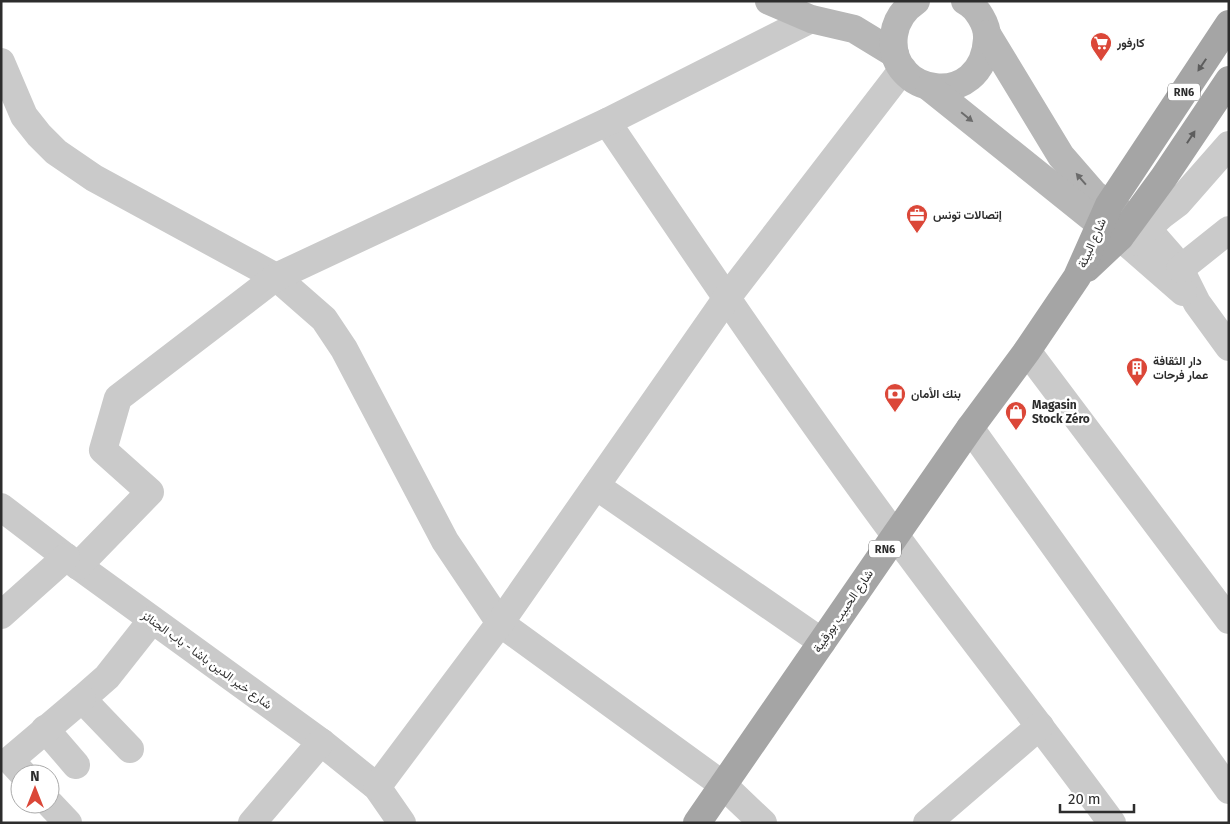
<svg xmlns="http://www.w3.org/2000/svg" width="1230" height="824" font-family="'Fira Sans',Vazirmatn,sans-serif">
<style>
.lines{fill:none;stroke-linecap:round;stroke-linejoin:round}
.street{stroke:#cacaca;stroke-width:28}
.secondary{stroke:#b7b7b7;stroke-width:28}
.primary{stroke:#a5a5a5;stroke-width:28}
.oneway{fill:#5d5d5d}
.oneway2{fill:#6b6b6b}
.labels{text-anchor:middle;stroke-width:5;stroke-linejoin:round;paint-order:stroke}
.shield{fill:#fff;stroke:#6c6c6c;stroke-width:1}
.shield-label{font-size:11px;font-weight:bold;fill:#2d2d2d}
.poi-label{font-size:12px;font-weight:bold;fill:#2d2d2d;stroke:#fff;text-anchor:start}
.street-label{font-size:12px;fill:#2d2d2d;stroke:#fff}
</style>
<rect width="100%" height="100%" fill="#fff"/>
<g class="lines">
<!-- street -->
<g class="street">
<path d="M1 62 24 116 39 135 56 152 94 178 276 277 324 319 344 349 445 541 500 623 723 785 763 823"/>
<path d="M607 122C701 261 795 400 895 535 966 632 1041 726 1112 823"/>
<path d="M1132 220 1157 240 1171 256 1180 269 1197 303 1229 347"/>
<path d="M1120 237 1183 292"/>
<path d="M1133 242 1162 215 1178 203 1229 145"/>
<path d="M1180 269 1229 230"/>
<path d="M1027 351 1229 620"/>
<path d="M970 428 1229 790"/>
<path d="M596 486 822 642"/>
<path d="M1 507 66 557 321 742 377 787 402 823"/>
<path d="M78 566 150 492 103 450 118 398 276 277 607 122 811 19"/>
<path d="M1 615 66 557"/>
<path d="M45 729 76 765"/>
<path d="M130 749 82 699 107 677 152 620"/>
<path d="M23 774 10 760 82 699"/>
<path d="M377 787 500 623 726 299 903 69"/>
<path d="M50 804 68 823"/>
<path d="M252 823 321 742"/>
<path d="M927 823 1040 726"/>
</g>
<!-- secondary -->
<g class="secondary">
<path d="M769 1 811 19 854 29 895 54"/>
<path d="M916 1C904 9 896 20 894 35 886 97 983 111 987 39 988 25 977 7 965 1"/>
<path d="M987 34 1061 156 1094 194 1129 218"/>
<path d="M929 87 1101 225 1120 237"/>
</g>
<!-- primary -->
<g class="primary">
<path d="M1087 268 1120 237 1164 177 1229 80"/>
<path d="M697 823 895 536 970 428 1027 351 1077 277 1109 205 1229 24"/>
</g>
</g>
<!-- one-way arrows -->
<defs><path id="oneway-solid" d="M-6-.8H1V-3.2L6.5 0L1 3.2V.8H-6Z" transform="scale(1.25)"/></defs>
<g class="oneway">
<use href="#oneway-solid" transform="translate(1202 65) rotate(124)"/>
<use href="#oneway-solid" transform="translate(1191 137) rotate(-57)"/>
</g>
<g class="oneway2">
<use href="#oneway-solid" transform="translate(967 117) rotate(39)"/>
<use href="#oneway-solid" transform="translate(1081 179) rotate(-131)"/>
</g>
<!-- icons -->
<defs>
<g id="supermarket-pin" transform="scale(1.125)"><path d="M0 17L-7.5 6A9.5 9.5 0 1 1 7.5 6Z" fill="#db4738" stroke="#fff"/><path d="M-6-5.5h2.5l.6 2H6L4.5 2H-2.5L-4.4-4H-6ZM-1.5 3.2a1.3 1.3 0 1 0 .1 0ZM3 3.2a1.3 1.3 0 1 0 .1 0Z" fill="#fff"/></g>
<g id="office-pin" transform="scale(1.125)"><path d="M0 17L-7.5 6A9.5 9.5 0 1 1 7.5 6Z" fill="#db4738" stroke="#fff"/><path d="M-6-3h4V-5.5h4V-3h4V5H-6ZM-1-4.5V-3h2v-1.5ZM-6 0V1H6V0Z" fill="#fff"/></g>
<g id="building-pin" transform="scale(1.125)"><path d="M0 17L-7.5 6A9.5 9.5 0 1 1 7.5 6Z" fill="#db4738" stroke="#fff"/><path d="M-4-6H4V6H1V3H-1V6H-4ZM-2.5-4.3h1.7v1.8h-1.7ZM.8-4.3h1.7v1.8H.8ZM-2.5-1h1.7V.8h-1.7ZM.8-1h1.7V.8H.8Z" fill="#fff"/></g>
<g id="bank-pin" transform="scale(1.125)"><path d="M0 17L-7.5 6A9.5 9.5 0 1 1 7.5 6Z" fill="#db4738" stroke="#fff"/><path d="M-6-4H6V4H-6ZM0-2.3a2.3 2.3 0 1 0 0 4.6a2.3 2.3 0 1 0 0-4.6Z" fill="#fff"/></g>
<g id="shop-pin" transform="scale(1.125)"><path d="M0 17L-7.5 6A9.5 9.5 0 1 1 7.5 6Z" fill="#db4738" stroke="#fff"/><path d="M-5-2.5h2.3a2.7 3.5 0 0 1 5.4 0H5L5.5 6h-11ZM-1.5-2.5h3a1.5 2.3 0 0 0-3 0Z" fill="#fff"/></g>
</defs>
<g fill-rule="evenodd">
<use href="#supermarket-pin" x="1101" y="43"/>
<use href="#office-pin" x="917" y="215"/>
<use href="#building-pin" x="1137" y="368"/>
<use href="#bank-pin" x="895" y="394"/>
<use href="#shop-pin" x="1016" y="412"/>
</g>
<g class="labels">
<!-- shield labels -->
<g class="shield">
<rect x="1168" y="83.5" width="32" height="17" rx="4"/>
<rect x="869" y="540.5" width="32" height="17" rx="4"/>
</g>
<g class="shield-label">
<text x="1184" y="96">RN6</text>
<text x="885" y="553">RN6</text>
</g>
<!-- poi labels -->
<g class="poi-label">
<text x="1117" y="47">كارفور</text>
<text x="933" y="219">إتصالات تونس</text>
<text x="1153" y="365">دار الثقافة<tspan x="1153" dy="14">عمار فرحات</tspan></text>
<text x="911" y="398">بنك الأمان</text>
<text x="1032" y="409">Magasin<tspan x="1032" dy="14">Stock Zéro</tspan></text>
</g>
<!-- street labels -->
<g class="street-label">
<text transform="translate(1092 243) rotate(-66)" y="4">شارع البيئة</text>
<text transform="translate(843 611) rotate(-56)" y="4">شارع الحبيب بورقيبة</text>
<text transform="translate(207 660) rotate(36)" y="4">شارع خير الدين باشا - باب الجنائز</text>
</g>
</g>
<!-- border -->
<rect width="1230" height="824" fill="none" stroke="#2d2d2d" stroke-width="5"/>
<!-- north arrow -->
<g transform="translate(35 789)"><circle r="24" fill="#ffffff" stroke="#ababab"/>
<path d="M0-4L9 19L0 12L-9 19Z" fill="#db4738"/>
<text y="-8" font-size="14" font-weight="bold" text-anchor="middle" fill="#2d2d2d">N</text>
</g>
<!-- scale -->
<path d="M1060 804v8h74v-8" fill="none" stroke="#2d2d2d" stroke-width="2.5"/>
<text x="1068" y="804" font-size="15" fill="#2d2d2d" stroke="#ffffff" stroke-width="4" paint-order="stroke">20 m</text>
</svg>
